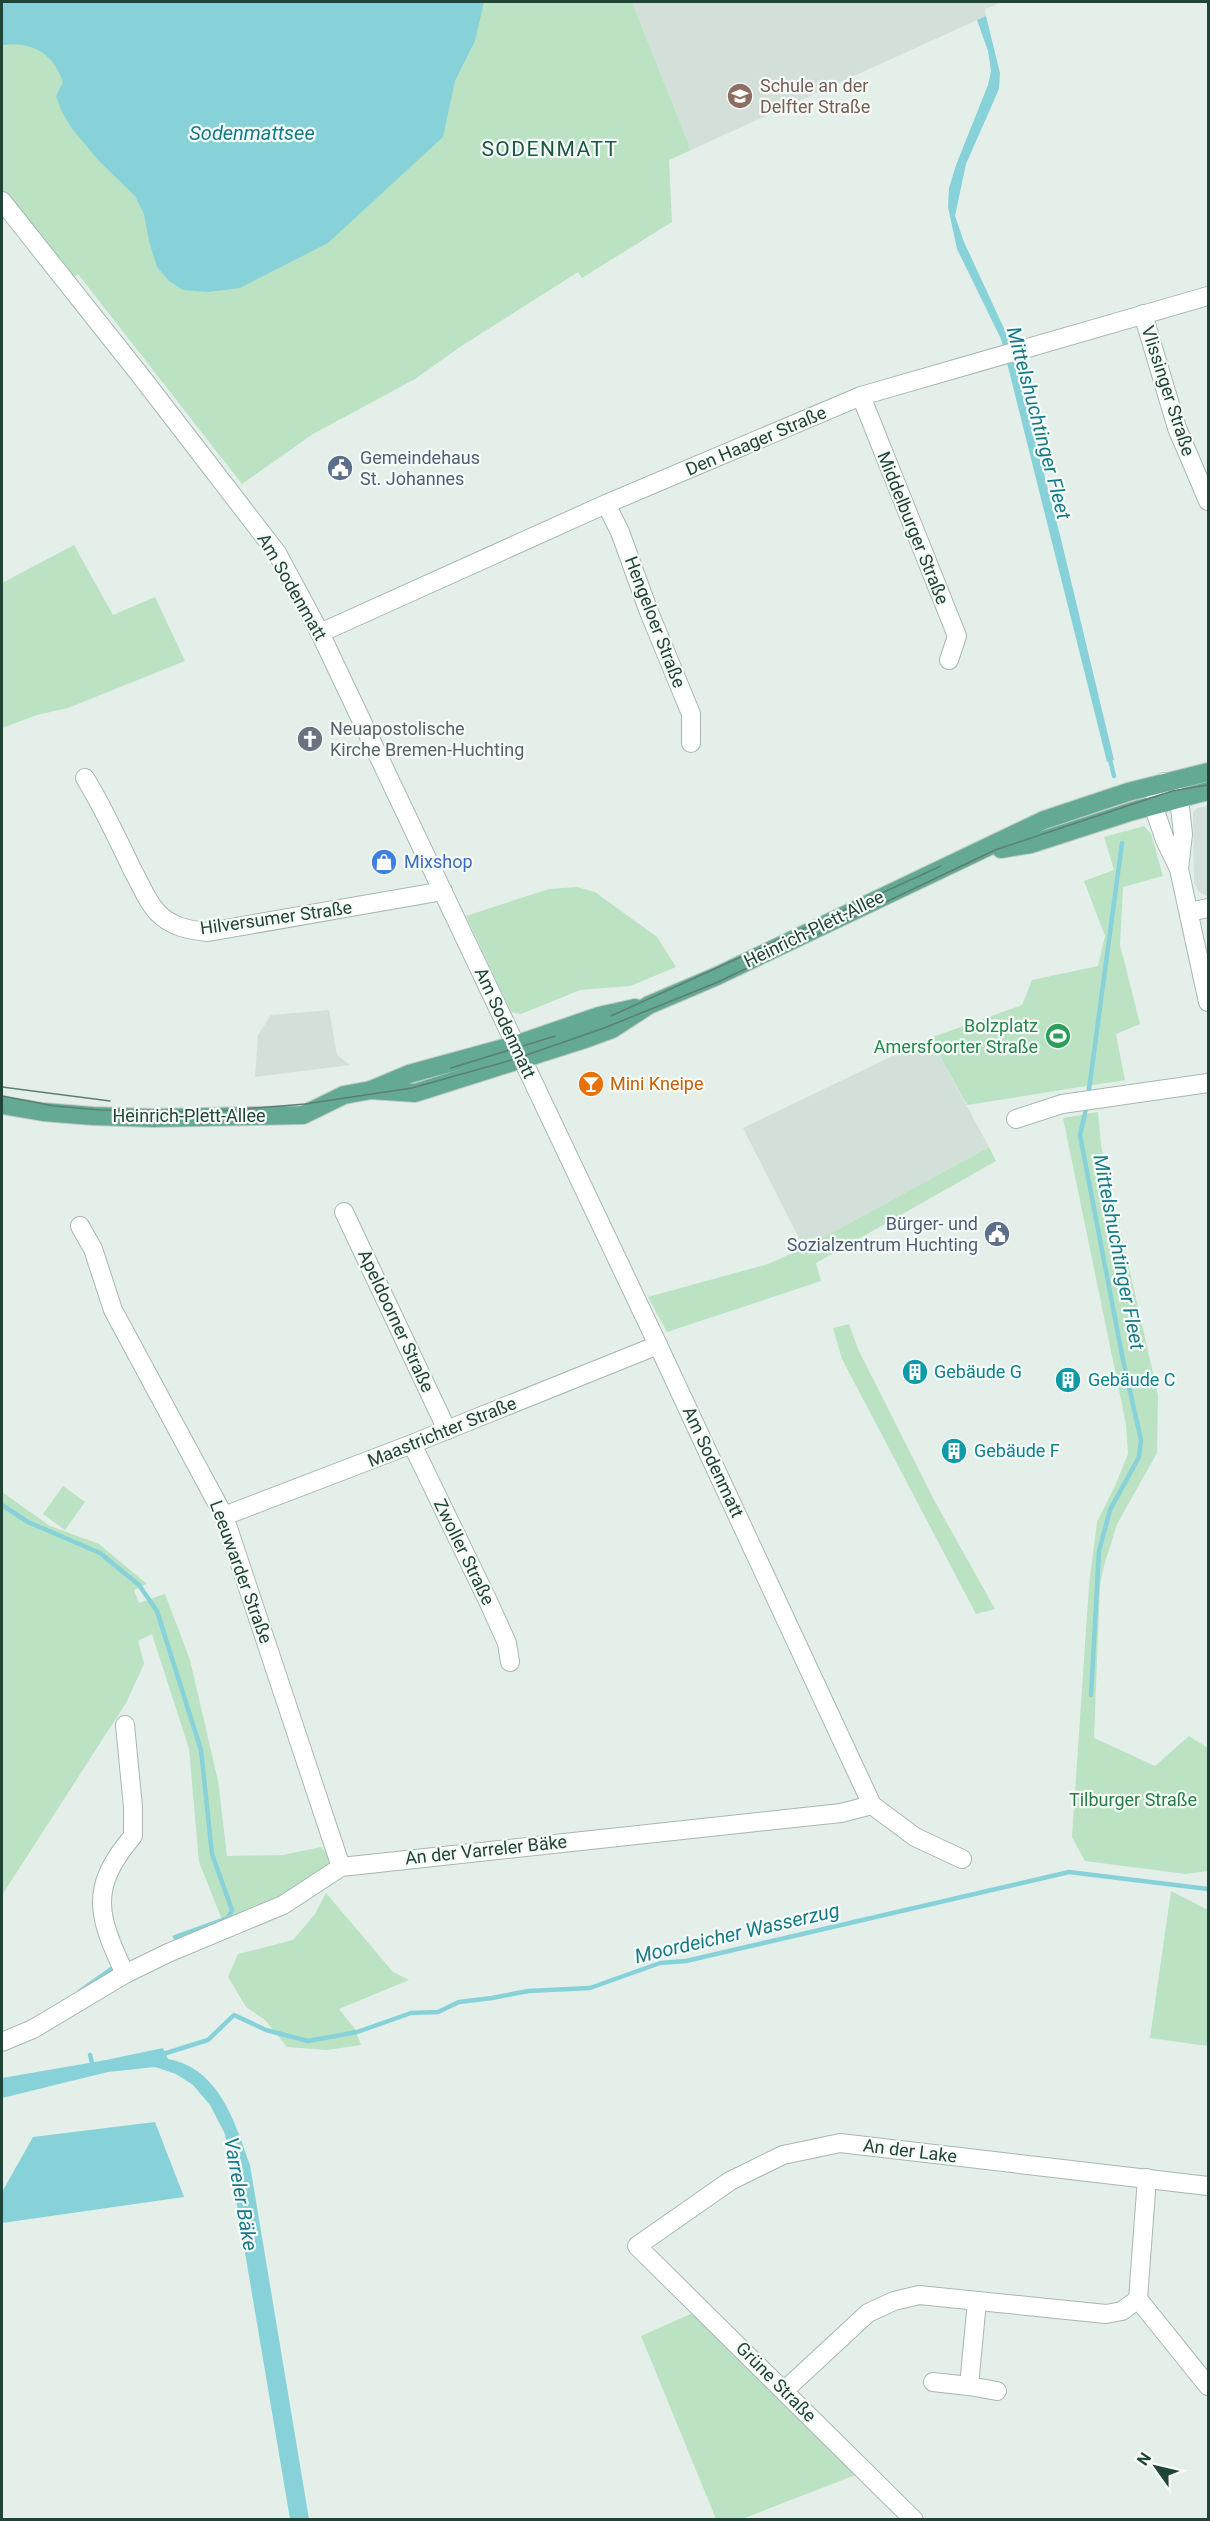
<svg xmlns="http://www.w3.org/2000/svg" width="1210" height="2521" font-family="Roboto,sans-serif">
<style>
.built{fill:#d2e0d9}
.green{fill:#bbe2c3}
.water{fill:#87d2d9}
.lines{fill:none;stroke-linecap:round;stroke-linejoin:round}
.stream{stroke:#87d2d9;stroke-width:4.5}
.minor-casing{stroke:#a6b8b1;stroke-width:20}
.major-casing{stroke:#c1cbc7;stroke-width:20}
.minor{stroke:#fff;stroke-width:18}
.major{stroke:#64a993;stroke-width:18}
.tram{stroke:#5c7f73;stroke-width:1.5}
.labels{text-anchor:middle;stroke-width:4.5;stroke-linejoin:round;paint-order:stroke}
.education-label{font-size:18px;fill:#785e54;stroke:#f6fbf8;text-anchor:start}
.street-label{font-size:18px;fill:#214438;stroke:#f6fbf8}
.service-label{font-size:18px;fill:#4e5e75;stroke:#f6fbf8;text-anchor:start}
.worship-label{font-size:18px;fill:#5b616d;stroke:#f6fbf8;text-anchor:start}
.shop-label{font-size:18px;fill:#366cbe;stroke:#f6fbf8;text-anchor:start}
.leisure-label{font-size:18px;fill:#27864d;stroke:#f6fbf8;text-anchor:end}
.food-label{font-size:18px;fill:#c56008;stroke:#f6fbf8;text-anchor:start}
.culture-label{font-size:18px;fill:#0d838f;stroke:#f6fbf8;text-anchor:start}
.park-label{font-size:18px;fill:#267f43;stroke:#f6fbf8}
.water-label{font-size:20px;font-style:italic;fill:#147b87;stroke:#f6fbf8}
.quarter-label{font-size:21px;letter-spacing:1.5px;fill:#1a5845;stroke:#f6fbf8}
</style>
<rect width="100%" height="100%" fill="#e4efea"/>
<!-- built -->
<g class="built">
<path d="M632 2H1003L985 9 986 16 691 150Z"/>
<path d="M1208 806V896H1207L1199 892 1194 883 1193 813 1197 808Z"/>
<path d="M329 1010 337 1055 350 1065 255 1077 258 1035 271 1015Z"/>
<path d="M930 1038 989 1147 804 1248 743 1128Z"/>
</g>
<!-- green -->
<g class="green">
<path d="M2 2H632L691 150 669 160 672 222 582 278 578 272 460 347 415 379 313 434 242 484 78 274 60 286 2 212Z"/>
<path d="M74 545 113 615 155 597 185 661 68 708 37 715 2 728V583Z"/>
<path d="M1144 826 1151 834 1163 876 1123 887 1120 945 1140 1024 1116 1034 1125 1080 967 1105 930 1038 1022 1005 1032 980 1098 966 1105 936 1084 881 1114 870 1104 837Z"/>
<path d="M577 887 595 892 657 937 676 967 630 986 580 990 521 1014 511 1012 466 916 549 889Z"/>
<path d="M1098 1112 1101 1145 1158 1395 1157 1453 1117 1524 1104 1566 1100 1585 1094 1738 1155 1766 1189 1736 1208 1748V1871L1186 1874 1085 1861 1072 1837 1089 1585 1097 1522 1115 1486 1128 1454 1126 1424 1063 1118Z"/>
<path d="M989 1147 996 1161 816 1263 821 1281 667 1332 648 1297 768 1264 804 1248Z"/>
<path d="M849 1324 858 1349 934 1500 995 1609 976 1614 842 1359 833 1328Z"/>
<path d="M63 1486 85 1502 65 1530 43 1514Z"/>
<path d="M2 1492 50 1526 99 1544 147 1584 134 1590 139 1603 165 1594 190 1660 218 1781 227 1856 283 1855 321 1847 334 1861 318 1876 225 1927 199 1862 189 1749 152 1634 138 1641 144 1664 126 1703 2 1895Z"/>
<path d="M1171 1891 1208 1910V2046L1150 2038Z"/>
<path d="M326 1893 393 1972 409 1980 339 2009 355 2029 361 2045 327 2050 287 2047 265 2020 246 2007 228 1977 238 1954 293 1940 315 1914Z"/>
<path d="M695 2312 858 2474 742 2519H716L641 2336Z"/>
</g>
<!-- water -->
<g class="water">
<path d="M2 2H484L475 41 455 81 443 137 328 243 240 288 208 292 183 290 169 281 157 267 149 241 144 214 135 196 99 161 73 130 62 112 56 96 63 82C54 55 33 41 4 45L2 43Z"/>
<path d="M986 16 1000 73 999 89 966 164 955 216 964 242 1008 337 1060 535 1114 760 1107 762 1001 339 957 249 948 207 949 188 956 165 988 85 991 71 988 51 977 20Z"/>
<path d="M163 2048 168 2059C219 2068 235 2122 250 2165L309 2519H290L225 2134 210 2105 193 2085 176 2074 155 2067 108 2072 2 2098V2078L106 2060Z"/>
<path d="M155 2122 184 2197 2 2223V2192L33 2137Z"/>
</g>
<g class="lines">
<!-- stream -->
<g class="stream">
<path d="M1109 756 1114 776"/>
<path d="M1088 1097 1122 843"/>
<path d="M1087 1105 1080 1135 1123 1360 1141 1440 1139 1457 1110 1510 1099 1551 1091 1695"/>
<path d="M2 1505 28 1522 100 1553 139 1585 157 1611 201 1750 212 1854 232 1910 228 1918 175 1937"/>
<path d="M80 1991 117 1965"/>
<path d="M90 2055 93 2067"/>
<path d="M160 2055 208 2040 234 2015 266 2030 308 2041 357 2032 411 2013 438 2012 459 2002 492 1998 528 1991 590 1988 660 1963 686 1961 1069 1872 1208 1889"/>
</g>
<!-- minor casing -->
<g class="minor-casing">
<g id="minor">
<path d="M2 201 140 375 277 553 320 633 658 1345 872 1805 915 1837 962 1859"/>
<path d="M1143 314 1177 428 1208 501"/>
<path d="M861 396 957 636 949 660"/>
<path d="M606 504 620 532 649 612 691 714V743"/>
<path d="M320 633 606 504 861 396 1208 296"/>
<path d="M85 778C103 807 117 838 132 869 140 883 146 900 157 912 171 927 189 930 208 932L443 891"/>
<path d="M1179 869 1183 834 1179 798 1164 782 1153 805 1165 840 1179 869 1208 1002"/>
<path d="M1189 912 1208 908"/>
<path d="M1016 1119 1062 1104 1208 1083"/>
<path d="M344 1212 447 1430"/>
<path d="M80 1226 93 1249 113 1310 224 1516 341 1867"/>
<path d="M412 1444 488 1601 507 1643 510 1662"/>
<path d="M224 1516 412 1444 658 1345"/>
<path d="M125 1725 133 1807V1836C88 1889 98 1916 125 1974"/>
<path d="M2 2042 33 2029 125 1974 168 1953 283 1905 341 1867 841 1813 872 1805"/>
<path d="M1147 2178 1138 2299 1208 2386"/>
<path d="M933 2382 969 2386 977 2301"/>
<path d="M969 2386 997 2391"/>
<path d="M785 2390 868 2313 894 2301 919 2295 1106 2314 1122 2311 1138 2299"/>
<path d="M914 2520 637 2246 730 2181 783 2155 840 2143 1208 2186"/>
</g>
</g>
<!-- major casing -->
<g class="major-casing">
<g id="major">
<path d="M1001 849 1031 844 1133 811 1208 791"/>
<path d="M371 1090 415 1093 582 1040 612 1029 649 1005 717 976 1044 820 1128 792 1208 772"/>
<path d="M2 1105 43 1112 93 1116 152 1118 303 1115 344 1095 371 1090 409 1074 515 1045 599 1016 635 1008"/>
</g>
</g>
<!-- minor -->
<use href="#minor" class="minor"/>
<!-- major -->
<use href="#major" class="major"/>
<!-- tram -->
<g class="tram">
<path d="M611 1016 941 866"/>
<path d="M451 1068 555 1036"/>
<path d="M2 1087 110 1101"/>
<path d="M2 1096 54 1106 100 1110 207 1112 305 1104 412 1088 515 1059 604 1028 718 982 995 850 1172 791 1208 785"/>
</g>
</g>
<!-- icons -->
<defs>
<g id="school-disc" transform="scale(1.35)"><circle r="9.5" fill="#8d6e63" stroke="#f6fbf8"/><path d="M0-5L7-2L0 1L-7-2ZM-4 1L0 2.5L4 1V4Q0 6-4 4Z" fill="#fff"/></g>
<g id="civic-disc" transform="scale(1.35)"><circle r="9.5" fill="#5c6f8a" stroke="#f6fbf8"/><path d="M-.6-6.5H3V-4.5H.6V-3L4-1V1h2V6H-6V1h2V-1L-.6-3ZM-1.2 2.5V6h2.4V2.5Z" fill="#fff"/></g>
<g id="church-disc" transform="scale(1.35)"><circle r="9.5" fill="#6b7280" stroke="#f6fbf8"/><path d="M-1.2-6h2.4v3.5h3.3v2.4h-3.3V6h-2.4V-.1h-3.3v-2.4h3.3Z" fill="#fff"/></g>
<g id="shop-disc" transform="scale(1.35)"><circle r="9.5" fill="#3f7fe0" stroke="#f6fbf8"/><path d="M-5-2.5h2.3a2.7 3.5 0 0 1 5.4 0H5L5.5 6h-11ZM-1.5-2.5h3a1.5 2.3 0 0 0-3 0Z" fill="#fff"/></g>
<g id="stadium-disc" transform="scale(1.35)"><circle r="9.5" fill="#2e9e5b" stroke="#f6fbf8"/><path d="M0-5a6.5 5 0 1 0 0 10a6.5 5 0 1 0 0-10ZM-3.5-1.8h7v3.6h-7Z" fill="#fff"/></g>
<g id="bar-disc" transform="scale(1.35)"><circle r="9.5" fill="#e8710a" stroke="#f6fbf8"/><path d="M-6-5H6L.8 .8V4.5H3.5V6h-7V4.5H-.8V.8Z" fill="#fff"/></g>
<g id="building-disc" transform="scale(1.35)"><circle r="9.5" fill="#0f9aa8" stroke="#f6fbf8"/><path d="M-4-6H4V6H1V3H-1V6H-4ZM-2.5-4.3h1.7v1.8h-1.7ZM.8-4.3h1.7v1.8H.8ZM-2.5-1h1.7V.8h-1.7ZM.8-1h1.7V.8H.8Z" fill="#fff"/></g>
</defs>
<g fill-rule="evenodd">
<use href="#school-disc" x="740" y="96"/>
<use href="#civic-disc" x="340" y="468"/>
<use href="#church-disc" x="310" y="739"/>
<use href="#shop-disc" x="384" y="862"/>
<use href="#stadium-disc" x="1058" y="1036"/>
<use href="#bar-disc" x="591" y="1084"/>
<use href="#civic-disc" x="997" y="1234"/>
<use href="#building-disc" x="915" y="1372"/>
<use href="#building-disc" x="1068" y="1380"/>
<use href="#building-disc" x="954" y="1451"/>
</g>
<g class="labels">
<!-- education labels -->
<g class="education-label">
<text x="760" y="92">Schule an der<tspan x="760" dy="21">Delfter Straße</tspan></text>
</g>
<!-- street labels -->
<g class="street-label">
<text transform="translate(1168 391) rotate(72)" y="6">Vlissinger Straße</text>
<text transform="translate(756 441) rotate(-23)" y="6">Den Haager Straße</text>
<text transform="translate(913 528) rotate(68)" y="6">Middelburger Straße</text>
<text transform="translate(292 587) rotate(60)" y="6">Am Sodenmatt</text>
<text transform="translate(655 622) rotate(69)" y="6">Hengeloer Straße</text>
<text transform="translate(276 918) rotate(-8)" y="6">Hilversumer Straße</text>
<text transform="translate(814 929) rotate(-26)" y="6">Heinrich-Plett-Allee</text>
<text transform="translate(505 1023) rotate(65)" y="6">Am Sodenmatt</text>
<text x="189" y="1122">Heinrich-Plett-Allee</text>
<text transform="translate(396 1321) rotate(65)" y="6">Apeldoorner Straße</text>
<text transform="translate(442 1432) rotate(-22)" y="6">Maastrichter Straße</text>
<text transform="translate(713 1462) rotate(65)" y="6">Am Sodenmatt</text>
<text transform="translate(464 1552) rotate(64)" y="6">Zwoller Straße</text>
<text transform="translate(241 1572) rotate(70)" y="6">Leeuwarder Straße</text>
<text transform="translate(486 1850) rotate(-6)" y="6">An der Varreler Bäke</text>
<text transform="translate(910 2151) rotate(7)" y="6">An der Lake</text>
<text transform="translate(776 2382) rotate(45)" y="6">Grüne Straße</text>
</g>
<!-- service labels -->
<g class="service-label">
<text x="360" y="464">Gemeindehaus<tspan x="360" dy="21">St. Johannes</tspan></text>
<text x="978" y="1230" text-anchor="end">Bürger- und<tspan x="978" dy="21">Sozialzentrum Huchting</tspan></text>
</g>
<!-- worship labels -->
<g class="worship-label">
<text x="330" y="735">Neuapostolische<tspan x="330" dy="21">Kirche Bremen-Huchting</tspan></text>
</g>
<!-- shop labels -->
<g class="shop-label">
<text x="404" y="868">Mixshop</text>
</g>
<!-- leisure labels -->
<g class="leisure-label">
<text x="1038" y="1032">Bolzplatz<tspan x="1038" dy="21">Amersfoorter Straße</tspan></text>
</g>
<!-- food labels -->
<g class="food-label">
<text x="610" y="1090">Mini Kneipe</text>
</g>
<!-- culture labels -->
<g class="culture-label">
<text x="934" y="1378">Gebäude G</text>
<text x="1088" y="1386">Gebäude C</text>
<text x="974" y="1457">Gebäude F</text>
</g>
<!-- park labels -->
<g class="park-label">
<text x="1133" y="1806">Tilburger Straße</text>
</g>
<!-- water labels -->
<g class="water-label">
<text x="252" y="140">Sodenmattsee</text>
<text transform="translate(1039 423) rotate(75)" y="7">Mittelshuchtinger Fleet</text>
<text transform="translate(1119 1252) rotate(79)" y="7">Mittelshuchtinger Fleet</text>
<text transform="translate(737 1933) rotate(-13)" y="7">Moordeicher Wasserzug</text>
<text transform="translate(241 2194) rotate(80)" y="7">Varreler Bäke</text>
</g>
<!-- quarter labels -->
<g class="quarter-label">
<text x="550" y="156">SODENMATT</text>
</g>
</g>
<!-- border -->
<rect width="1210" height="2521" fill="none" stroke="#214438" stroke-width="6"/>
<!-- north arrow -->
<g transform="translate(1156 2467) rotate(304)" stroke="#f6fbf8" stroke-width="4.5" paint-order="stroke">
<path d="M0-4.5L10 22L0 15L-10 22Z" fill="#214438"/>
<text y="-9" font-size="16" font-weight="bold" text-anchor="middle" fill="#214438">N</text>
</g>
</svg>
